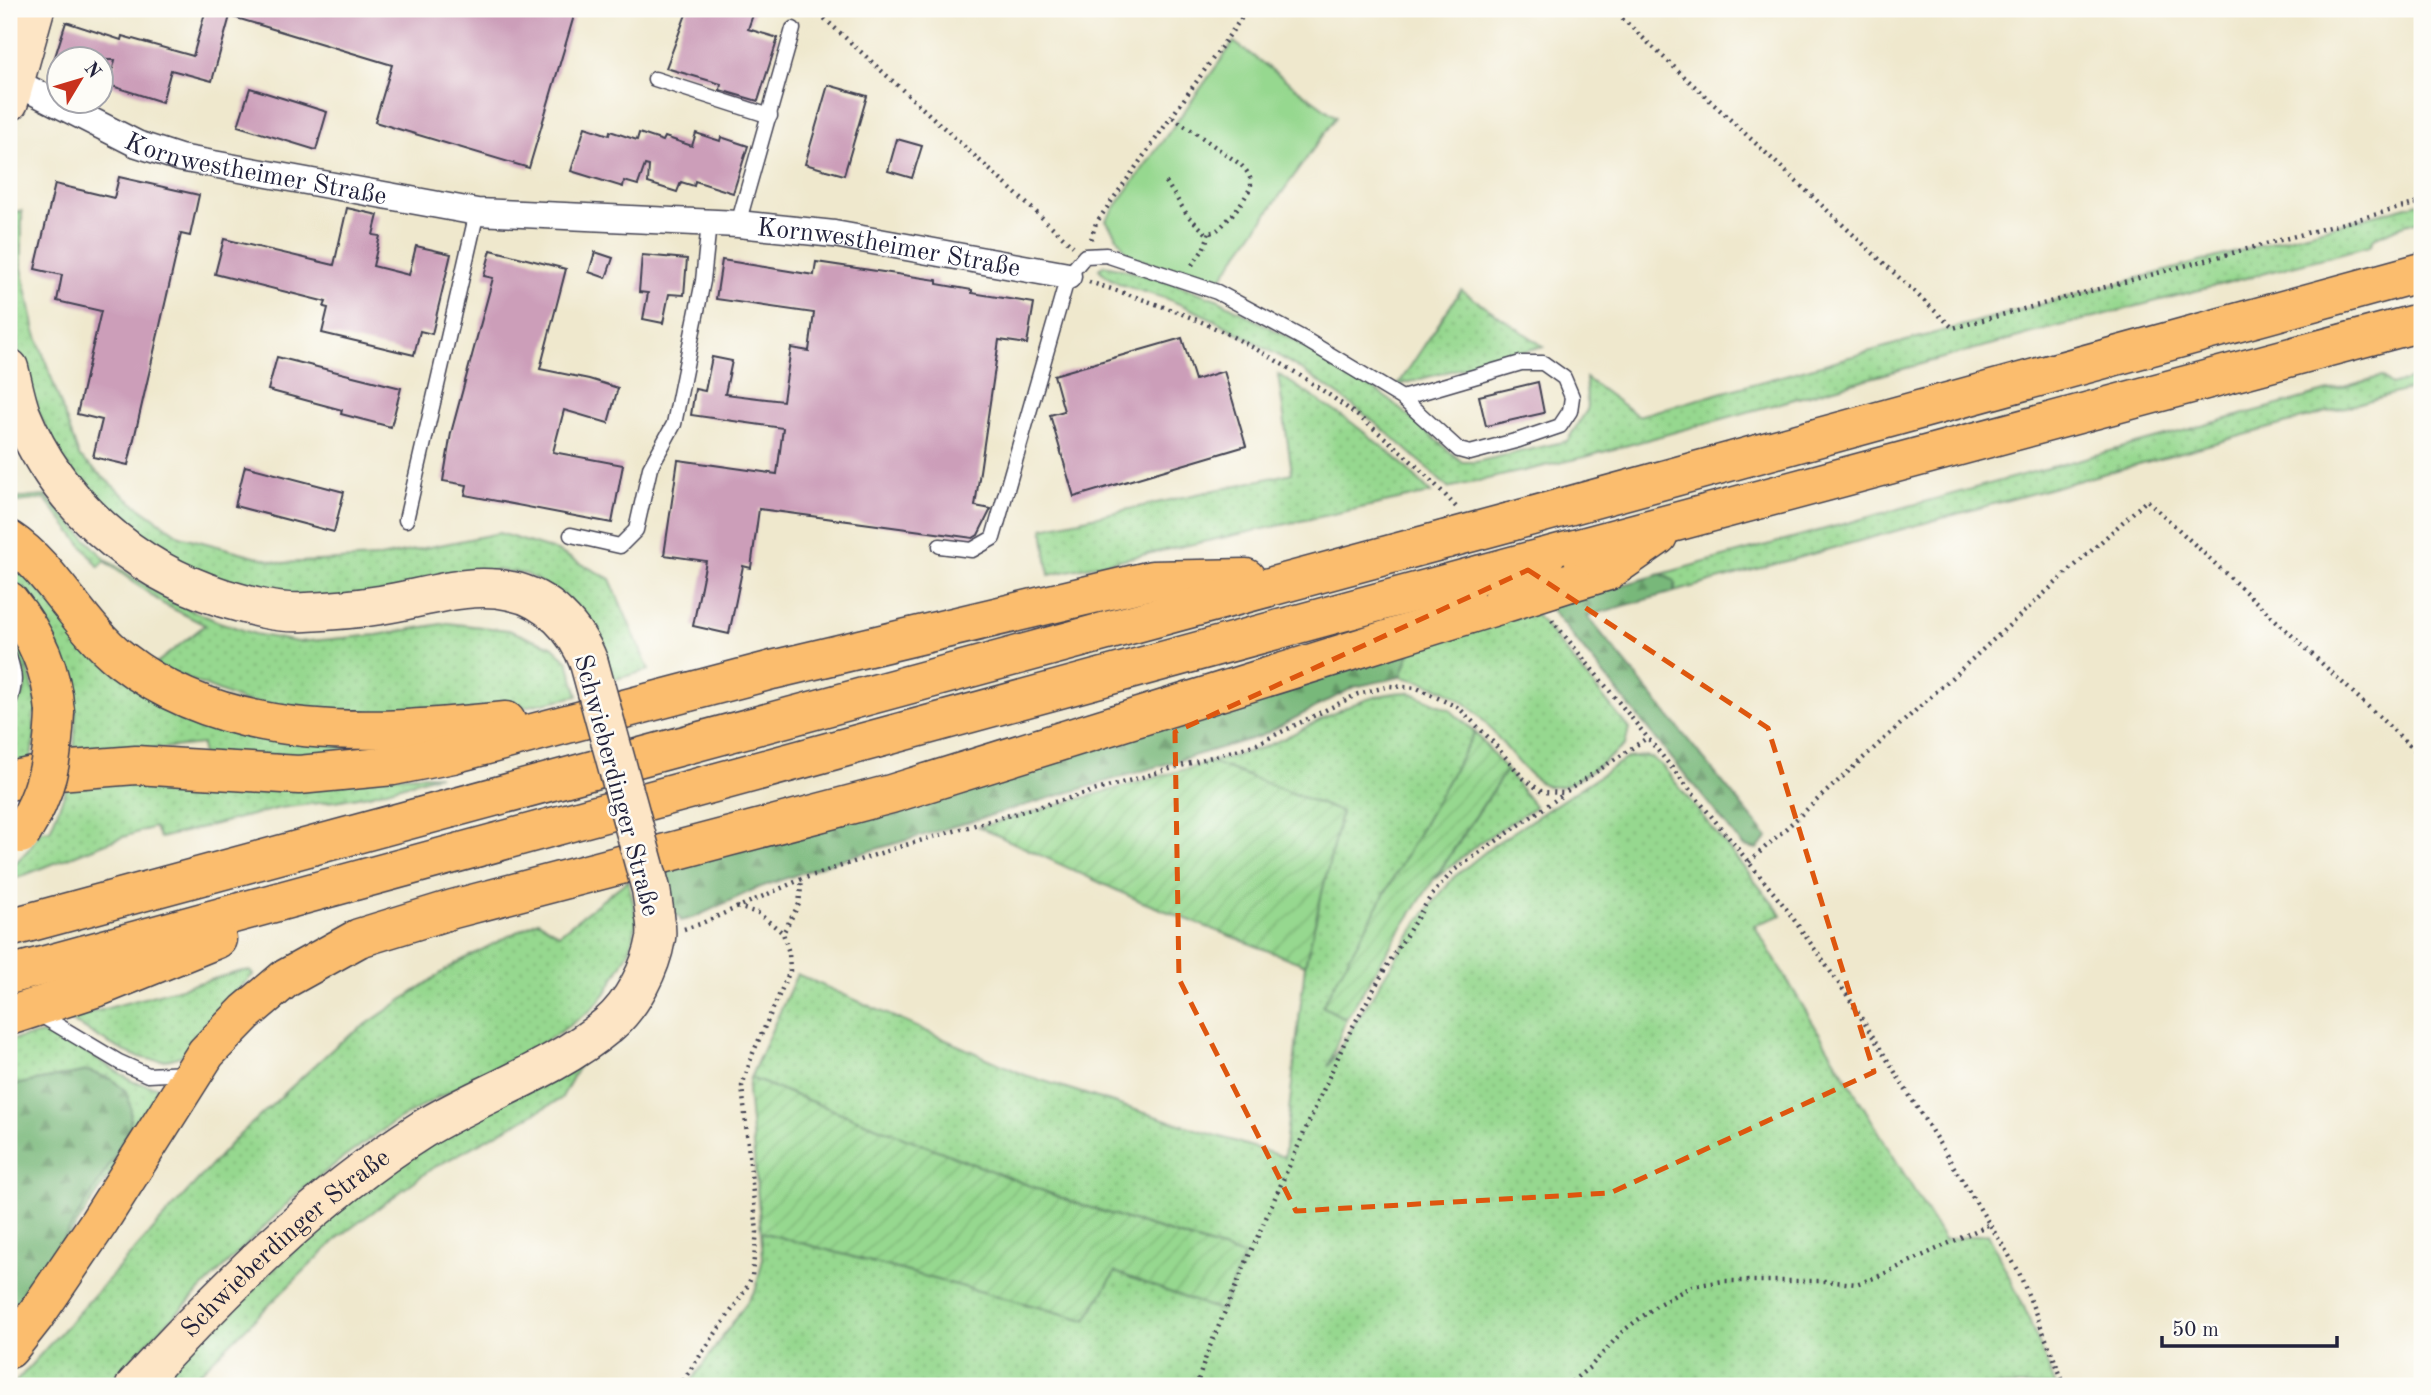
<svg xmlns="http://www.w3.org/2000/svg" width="2431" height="1395" font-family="'Old Standard TT',serif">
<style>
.grass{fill:url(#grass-dots);stroke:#5c7d65;stroke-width:2}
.forest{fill:url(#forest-firs);stroke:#4d6d5a;stroke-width:2}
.park{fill:#96d88f;stroke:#5c7d65;stroke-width:2}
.garden{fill:url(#garden-furrows);stroke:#5c7d65;stroke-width:2}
.building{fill:#cc9eb9}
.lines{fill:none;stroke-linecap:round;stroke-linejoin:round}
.lane-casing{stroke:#414051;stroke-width:17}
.street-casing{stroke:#414051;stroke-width:29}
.secondary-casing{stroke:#414051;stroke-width:41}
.highway-casing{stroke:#414051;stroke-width:41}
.path{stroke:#414051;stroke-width:4.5;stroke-dasharray:2 5;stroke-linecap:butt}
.lane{stroke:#fff;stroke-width:14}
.street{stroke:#fff;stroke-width:26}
.secondary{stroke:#fde5c5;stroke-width:38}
.highway{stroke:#fbbd6e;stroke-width:38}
.secondary-bridge-casing{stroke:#414051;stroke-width:41;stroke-linecap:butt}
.highway-bridge-casing{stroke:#414051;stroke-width:41;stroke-linecap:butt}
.secondary-bridge{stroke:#fde5c5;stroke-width:38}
.highway-bridge{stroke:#fbbd6e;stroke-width:38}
.marked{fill:none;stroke:#de560e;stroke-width:5;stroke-dasharray:14 9;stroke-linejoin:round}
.labels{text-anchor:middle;stroke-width:5;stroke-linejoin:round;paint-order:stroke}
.street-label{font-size:26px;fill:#22223b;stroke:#fdfcf7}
</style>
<defs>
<pattern id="grass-dots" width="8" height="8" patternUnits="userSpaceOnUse" patternTransform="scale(1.75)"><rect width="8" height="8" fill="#96d88f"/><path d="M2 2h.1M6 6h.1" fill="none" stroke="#81b97c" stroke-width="1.8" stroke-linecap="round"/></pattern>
<pattern id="forest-firs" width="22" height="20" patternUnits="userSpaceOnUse" patternTransform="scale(1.75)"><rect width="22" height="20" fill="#78b87a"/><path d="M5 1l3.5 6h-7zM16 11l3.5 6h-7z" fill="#629565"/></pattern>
<pattern id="garden-furrows" width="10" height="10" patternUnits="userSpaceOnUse" patternTransform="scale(1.75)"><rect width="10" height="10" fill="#96d88f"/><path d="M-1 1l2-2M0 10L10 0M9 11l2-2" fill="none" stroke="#81b97c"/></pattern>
</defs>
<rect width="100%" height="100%" fill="#fdfcf7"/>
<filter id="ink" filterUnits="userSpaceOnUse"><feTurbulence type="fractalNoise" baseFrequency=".0143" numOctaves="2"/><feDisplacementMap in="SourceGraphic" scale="14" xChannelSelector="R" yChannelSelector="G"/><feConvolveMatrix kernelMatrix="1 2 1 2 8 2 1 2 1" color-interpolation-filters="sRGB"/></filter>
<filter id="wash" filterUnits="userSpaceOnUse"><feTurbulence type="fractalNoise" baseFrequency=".00686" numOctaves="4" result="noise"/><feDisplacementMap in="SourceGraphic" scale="28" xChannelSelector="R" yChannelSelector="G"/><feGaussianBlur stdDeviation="1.57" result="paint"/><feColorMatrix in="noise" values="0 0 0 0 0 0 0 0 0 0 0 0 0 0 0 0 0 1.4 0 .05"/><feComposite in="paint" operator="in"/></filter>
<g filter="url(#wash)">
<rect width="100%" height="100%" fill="#efe8cd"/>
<!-- grass -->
<g class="grass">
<path d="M2422 202V220L2396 228 2374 238 2370 246 2033 333 1585 457 1448 488C1376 417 1309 370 1220 323 1203 314 1185 306 1167 299 1145 291 1114 287 1099 269L1104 265 1110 266 1167 281 1219 300 1339 365 1391 401 1462 462H1476L1567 441 1587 410 1586 378 1638 416 1953 328Z"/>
<path d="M9 211H22V268L35 331 79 456 128 499 180 536 281 563 375 558 499 533 557 551 610 579 649 670 612 680 597 635 590 624 565 596 526 574 496 570 355 599 260 595 141 546 56 453 23 375 15 334Z"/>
<path d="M1461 290 1543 346 1398 385Z"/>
<path d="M1278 374 1351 422 1394 456 1431 493 1049 575 1043 528 1292 473Z"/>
<path d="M2422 376V386L1674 592 1676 586 1668 576 1661 574 2376 378 2382 377 2391 385Z"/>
<path d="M46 496 105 559 170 601 219 622 255 634 298 642 377 635 447 623 508 630 552 646 568 661 578 696 504 711 393 717 243 701 154 665 205 625 163 604 105 561 99 567 45 499 9 503V499Z"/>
<path d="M9 560 128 681 433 741 353 760 202 756V744L74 757 76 711 71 710 27 601 9 582Z"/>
<path d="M1532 610 1629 729 1625 745C1610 757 1581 781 1563 786 1560 787 1550 787 1547 786 1524 778 1489 720 1465 703 1445 689 1425 681 1401 677L1408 655 1395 646Z"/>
<path d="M9 625 22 644 39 713 33 714 35 734 30 763 9 768C9 752 6 734 9 718 10 708 23 700 25 689 29 666 9 647 9 625Z"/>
<path d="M1409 692 1449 709 1475 732 1323 1006 1346 1019 1328 1067 1418 922 1454 877 1495 844 1627 758 1645 756 1652 758 1663 767 1782 915 1754 925 1944 1240 1988 1234 2024 1307 2056 1386H688L756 1289 763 1258 761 1232 1086 1320 1114 1272 1244 1256 1072 1202 750 1078 797 974 1025 1075 1284 1157 1305 965 1341 812 1211 762C1229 757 1247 753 1264 747 1313 728 1354 693 1409 692Z"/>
<path d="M1506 770 1535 807 1482 841 1435 879Z"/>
<path d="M439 775 369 795 335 801 280 808 160 838 154 827 114 840 9 881V870L29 849 40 831 50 830 69 782Z"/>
<path d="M628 880 637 920 630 950 605 994 591 1010 556 1035 484 1075 435 1099 391 1124 339 1161 295 1196 104 1386H12L234 1140 339 1043 456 963 538 921 559 934Z"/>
<path d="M242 971H250L253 975 218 1010 182 1055C144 1074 100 1036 68 1019Z"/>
<path d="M48 1033 76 1046 134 1082 162 1088 161 1098 9 1326V1309L39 1278 117 1153 88 1071 9 1086V1040Z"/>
<path d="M584 1057 561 1099 431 1169 339 1237 186 1386H150L375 1174Z"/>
</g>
<!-- forest -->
<g class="forest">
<path d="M1661 574 1675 581 1674 592 1587 616 1768 838 1757 849 1743 846 1548 606Z"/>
<path d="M1395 646 1409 655 1401 677 1354 687 1261 736 839 860 755 889 695 917 681 921 679 916 672 914 663 869Z"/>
<path d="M88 1071 111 1079 126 1091 131 1108 130 1127 117 1153 39 1278 9 1309V1086Z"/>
</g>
<!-- park -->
<path class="park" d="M1234 42 1336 117 1216 285 1129 256 1106 220Z"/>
<!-- garden -->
<g class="garden">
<path d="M1475 732 1506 770 1399 932 1346 1019 1322 1006Z"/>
<path d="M1211 762 1341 812 1305 965 1140 901 979 827Z"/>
<path d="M750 1078 1072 1202 1244 1256 1221 1311 1115 1272 1086 1320 761 1232 748 1090Z"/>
</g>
<g id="blocks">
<!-- building -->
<g class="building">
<path d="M206 9H576L529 168 375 122 392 65 230 16 212 81 171 70 162 102 109 85 115 60H54L66 22 121 40 122 36 193 56Z"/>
<path d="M688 9H755L748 29 778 38 758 101 720 90 721 84 666 68Z"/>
<path d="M828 85 867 96 844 175 805 164Z"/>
<path d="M250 88 327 112 316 150 238 126Z"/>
<path d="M585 127 609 135 610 131 637 140 639 133 663 141 665 137 692 146 696 133 720 141 721 137 748 146 733 193 695 181 694 186 681 182 677 192 648 183 649 166 645 165 638 185 624 181 623 187 571 171Z"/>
<path d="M897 139 922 146 912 178 888 171Z"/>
<path d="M119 177 199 195 190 236 181 234 128 465 93 457 102 420 77 414 101 311 57 301 62 275 35 269 55 184 114 198Z"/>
<path d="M347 208 378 215 373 235 380 236 373 266 409 275 416 246 451 254 432 334 420 331 414 355 322 333 328 308 324 307 326 302 215 274 224 239 334 265Z"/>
<path d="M491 250 566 269 540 369 589 379 618 388 608 423 564 410 553 452 623 465 612 523 465 495 467 485 443 481 451 433 493 278 484 276Z"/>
<path d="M595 252 613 258 606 278 589 272Z"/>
<path d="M642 255 687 259 684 295 669 294 663 323 643 319 648 293 639 292Z"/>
<path d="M722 260 814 275 816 262 937 280V284L972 290V293L1034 303 1027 344 999 340 975 506 991 509 978 535 973 538 759 509 751 568 743 566 729 634 693 626 706 561 664 555 678 460 777 474 783 428 691 415 695 389 705 391 712 357 732 361 725 394 783 401 791 348 809 351 814 313 716 299Z"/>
<path d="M1182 338 1195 380 1224 371 1246 446 1074 497 1050 415 1064 411 1054 375Z"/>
<path d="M277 357 401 388 391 427 341 414 342 410 268 390Z"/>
<path d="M1538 382 1544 413 1486 426 1479 396Z"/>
<path d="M245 466 344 492 334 532 235 506Z"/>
</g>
</g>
</g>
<g filter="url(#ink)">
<use href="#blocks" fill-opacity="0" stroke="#414051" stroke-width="2"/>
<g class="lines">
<!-- lane casing -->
<g class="lane-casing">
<g id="lane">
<path d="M655 79 770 116"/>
<path d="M738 224 793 29"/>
<path d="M406 520 477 212"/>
<path d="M571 535 620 546 636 530 650 468 674 424 703 281 709 223"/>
<path d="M940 546 972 550 993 538 1068 276 1085 256 1106 255 1217 292 1306 340 1402 398 1459 450 1470 453 1519 440 1560 426 1570 411 1572 397 1564 378 1543 363H1521L1402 398"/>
<path d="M9 657C15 674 16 685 9 702"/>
<path d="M37 1013 119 1062 148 1075 186 1073"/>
</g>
</g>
<!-- street casing -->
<g class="street-casing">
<g id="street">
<path id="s1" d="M13 81 137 144 180 158 477 212 738 224 834 234 1068 276"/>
</g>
</g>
<!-- secondary casing -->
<g class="secondary-casing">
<g id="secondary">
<path d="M9 102 35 9"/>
<path d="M9 368C13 384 16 400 21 414 57 503 132 569 223 598 250 606 277 614 306 612 330 611 356 609 380 605 423 599 467 581 511 591 548 598 577 630 589 663"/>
<path id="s2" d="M135 1386C221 1292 315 1197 423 1129 484 1092 553 1071 608 1025 632 1005 651 968 656 938 657 931 656 923 655 916"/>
</g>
</g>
<!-- highway casing -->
<g class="highway-casing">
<g id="highway">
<path d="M1510 522 2422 272"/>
<path d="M9 540C53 569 78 626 122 660 231 745 376 734 506 721"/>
<path d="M1545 557 2422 322"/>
<path d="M1571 582 1608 571 1658 536"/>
<path d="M9 601C35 633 52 669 55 712"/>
<path d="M9 781 58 771 136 765 299 775 393 766 453 754 772 670 1152 580 1246 578"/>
<path d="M9 928 1447 539"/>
<path d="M9 975 1478 575"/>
<path d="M9 1016 101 986 217 939"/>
<path d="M9 1349 35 1316 99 1222 206 1053 246 1012 285 979 359 938 453 909 891 794 1499 605"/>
</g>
</g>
<!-- path -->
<g class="path">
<path d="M814 9 1073 246"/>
<path d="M1612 9 1953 328 2422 202"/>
<path d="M1166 182 1188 216 1206 233C1210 232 1213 233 1217 230 1225 225 1251 193 1251 184 1251 175 1245 169 1240 164L1171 116"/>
<path d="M1091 239 1096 223 1248 9"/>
<path d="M1192 265 1203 250 1210 232"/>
<path d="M1089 282C1128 294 1167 307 1204 323 1295 364 1390 432 1456 507"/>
<path d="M1552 620 1785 907 1847 995 2018 1270 2065 1386"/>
<path d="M1749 862 2147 500 2422 757"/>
<path d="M737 907 758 913 783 933"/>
<path d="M684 929 700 924 802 879 902 846 1257 744 1358 694 1390 686 1417 688 1459 708 1491 740 1523 778 1542 792 1564 793 1647 738"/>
<path d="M679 1386 745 1291 752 1276 757 1232 742 1086 753 1053 790 971 789 953 783 933 799 904 802 879"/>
<path d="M1196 1386 1208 1351 1248 1258 1347 1037 1388 964 1431 896 1453 871 1564 794"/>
<path d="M1566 1386 1590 1367 1623 1331 1659 1304 1692 1286 1724 1281H1825L1856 1284 1877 1277 1990 1224"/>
</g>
<!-- lane -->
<use href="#lane" class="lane"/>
<!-- street -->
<use href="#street" class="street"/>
<!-- secondary -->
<use href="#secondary" class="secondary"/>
<!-- highway -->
<use href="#highway" class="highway"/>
<!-- secondary-bridge casing -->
<g class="secondary-bridge-casing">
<path id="secondary-bridge" d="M589 663 651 889 655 916"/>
</g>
<!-- highway-bridge casing -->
<g class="highway-bridge-casing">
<g id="highway-bridge">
<path d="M1447 539 1510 522"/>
<path d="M1478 575 1545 557"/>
<path d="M1499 605 1571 582"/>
<path d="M21 834C47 793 53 760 55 712"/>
</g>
</g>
<!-- secondary-bridge -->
<use href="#secondary-bridge" class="secondary-bridge"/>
<!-- highway-bridge -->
<use href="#highway-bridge" class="highway-bridge"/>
</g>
</g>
<!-- marked area -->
<path class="marked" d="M1528 570 1768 728 1874 1072 1610 1193 1296 1211 1179 979 1175 732Z"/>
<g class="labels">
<!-- street labels -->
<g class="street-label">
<text dy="9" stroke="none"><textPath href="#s1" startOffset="261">Kornwestheimer Straße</textPath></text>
<text dy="9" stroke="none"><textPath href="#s1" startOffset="900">Kornwestheimer Straße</textPath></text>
<text transform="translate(618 785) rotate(75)" y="9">Schwieberdinger Straße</text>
<text dy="9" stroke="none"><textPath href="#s2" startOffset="208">Schwieberdinger Straße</textPath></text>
</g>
</g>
<!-- margin -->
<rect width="2431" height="1395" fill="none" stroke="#fdfcf7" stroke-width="35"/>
<!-- north arrow -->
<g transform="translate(80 80) rotate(52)"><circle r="33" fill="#fdfcf7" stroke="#a5a5ac" stroke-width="2"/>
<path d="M0-5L12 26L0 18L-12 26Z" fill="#c8321e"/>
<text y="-10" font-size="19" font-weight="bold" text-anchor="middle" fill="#22223b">N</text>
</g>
<!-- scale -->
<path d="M2162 1336v10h175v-10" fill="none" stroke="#22223b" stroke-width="3.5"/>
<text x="2172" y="1336" font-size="21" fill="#22223b" stroke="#fdfcf7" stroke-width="5" paint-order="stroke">50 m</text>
</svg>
